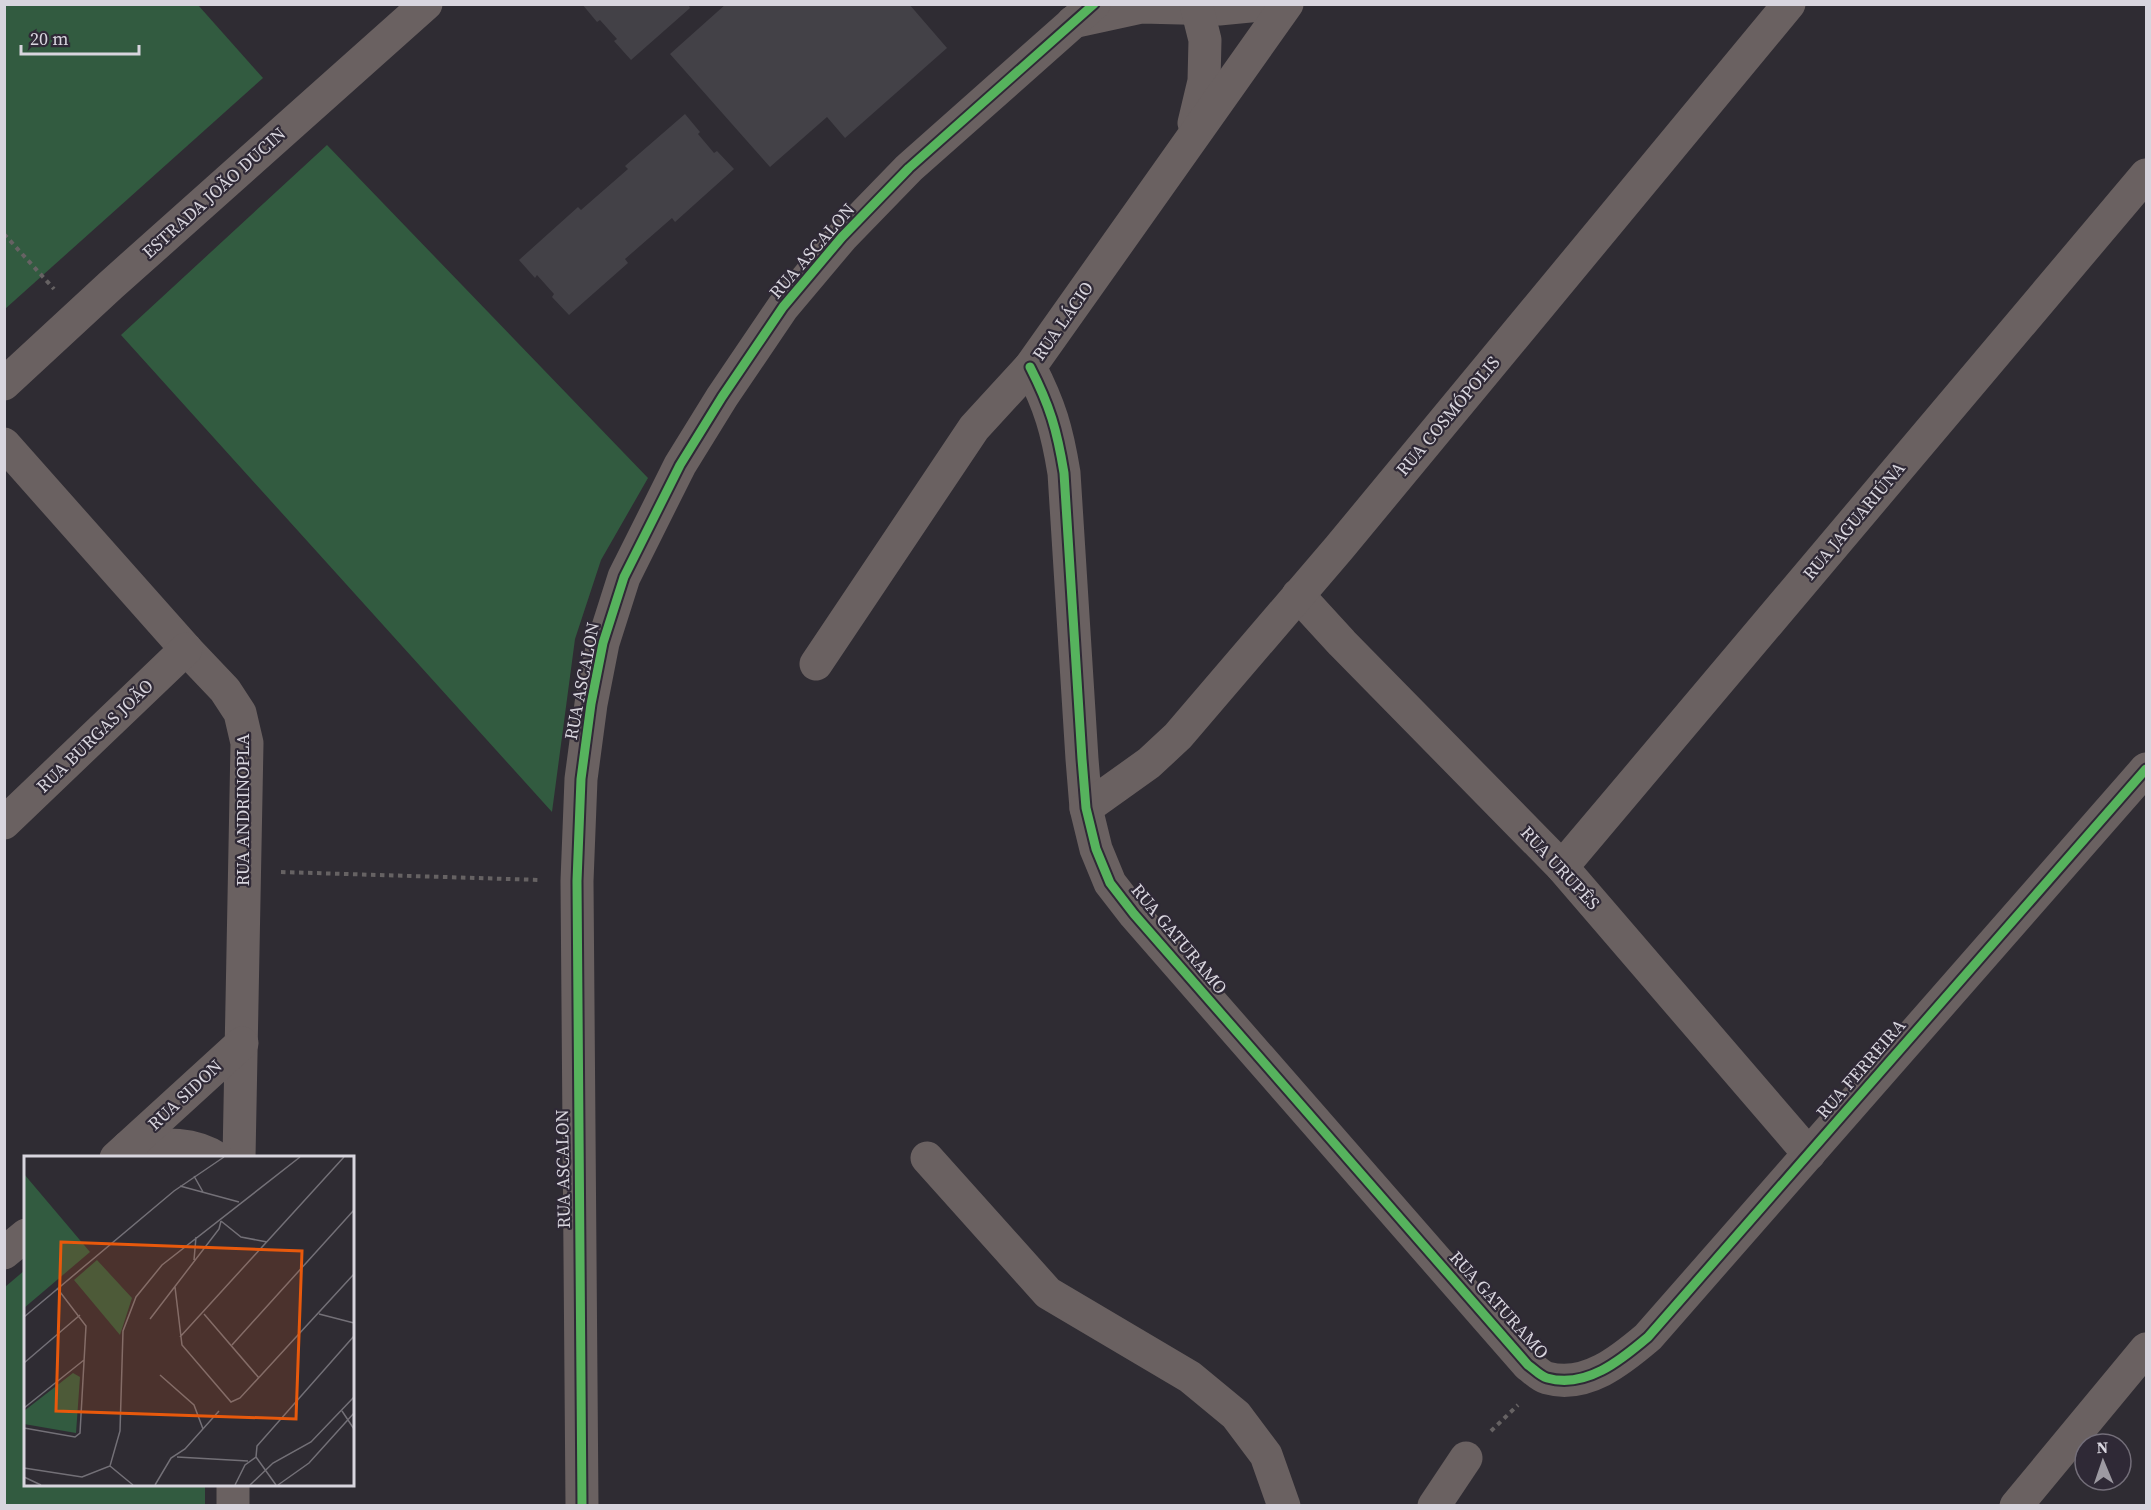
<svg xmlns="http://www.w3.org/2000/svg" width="2151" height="1510" font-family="'Source Serif 4',serif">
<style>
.green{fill:#325b40}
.building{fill:#434147}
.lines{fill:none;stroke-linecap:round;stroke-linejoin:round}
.path{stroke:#666263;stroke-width:4;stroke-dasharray:4.5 4.5;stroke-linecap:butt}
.minor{stroke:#6a6161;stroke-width:33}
.tertiary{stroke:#6a6161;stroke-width:33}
.cycleway-casing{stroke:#2f2936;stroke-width:13}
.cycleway{stroke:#56b35d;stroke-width:9}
.labels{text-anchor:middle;stroke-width:4.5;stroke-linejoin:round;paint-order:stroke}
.street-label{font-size:18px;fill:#d8d5de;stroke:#2f2936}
.inset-road{fill:none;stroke:#737077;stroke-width:1.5}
.view{fill:#e8590c;fill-opacity:0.15;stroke:#e8590c;stroke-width:3}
.inset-edge{fill:none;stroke:#d8d5de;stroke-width:3}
</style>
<rect width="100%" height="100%" fill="#2f2c33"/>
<!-- green -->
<g class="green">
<path d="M5 4 198 5 263 78 5 309Z"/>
<path d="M327 145 648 478 601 560 575 639 552 812 121 335Z"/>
<path d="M25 1270 26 1484 205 1485V1505H5V1287Z"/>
</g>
<!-- building -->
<g class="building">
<path d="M582 4H688L690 8 631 60 614 41 617 39 600 20 597 22Z"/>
<path d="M726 4H909L947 48 845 138 827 117 770 167 670 54Z"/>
<path d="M685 114 700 132 698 134 714 153 717 151 734 169 675 222 672 218 625 259 628 263 569 315 552 297 554 294 537 275 535 278 519 260 578 207 581 210 628 169 625 166Z"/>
</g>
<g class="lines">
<!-- path -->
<g class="path">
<path d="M4 234 54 289"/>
<path d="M281 872 541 880"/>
<path d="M1491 1431 1518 1405"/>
</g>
<!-- minor -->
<g class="minor">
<path d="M1073 22 1142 7 1219 9 1271 4"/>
<path d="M1194 123 1204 81 1205 40 1196 4"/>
<path d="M1030 367C1050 406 1057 430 1064 473L1082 759 1086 808 1096 849 1110 883 1134 914 1528 1365C1534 1369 1540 1376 1547 1378 1586 1389 1621 1360 1648 1337L2146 769"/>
<path d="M4 444 186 649 225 690 240 713 247 743 239 1158"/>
<path d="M1298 595 1342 643 1562 867 1809 1154"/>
<path d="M816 664 974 428 1030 367 1287 4"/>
<path d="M1086 808 1149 763 1178 736 1339 548 1789 4"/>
<path d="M4 823 186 649"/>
<path d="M1562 867 2146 175"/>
<path d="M128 1147C158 1145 190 1140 217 1158"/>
<path d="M116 1158 242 1043"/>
<path d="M927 1158 1048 1293 1190 1377 1236 1415 1266 1455 1284 1506"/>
<path d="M4 1253 26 1235"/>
<path d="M233 1506V1484"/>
<path d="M582 1506 577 881 581 779 591 704 603 643 624 577 680 465 722 397 783 307 842 237 909 168 1094 4"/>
<path d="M1434 1506 1466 1458"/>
<path d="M2016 1506 2146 1349"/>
</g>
<!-- tertiary -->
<path class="tertiary" d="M4 384 111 285 426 4"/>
<!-- cycleway casing -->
<g class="cycleway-casing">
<g id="cycleway">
<path d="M1030 367C1050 406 1057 430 1064 473L1082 759 1086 808 1096 849 1110 883 1134 914 1528 1365C1534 1369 1540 1376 1547 1378 1586 1389 1621 1360 1648 1337L2146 769"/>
<path d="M582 1506 577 881 581 779 591 704 603 643 624 577 680 465 722 397 783 307 842 237 909 168 1094 4"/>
</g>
</g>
<!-- cycleway -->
<use href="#cycleway" class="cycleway"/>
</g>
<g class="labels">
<!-- street labels -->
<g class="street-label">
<text transform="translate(214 193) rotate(-42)" y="6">ESTRADA JOÃO DUCIN</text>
<text transform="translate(812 251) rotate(-49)" y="6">RUA ASCALON</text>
<text transform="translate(1063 321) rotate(-55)" y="6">RUA LÁCIO</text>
<text transform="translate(1448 416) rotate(-50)" y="6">RUA COSMÓPOLIS</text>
<text transform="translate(1854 521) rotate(-50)" y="6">RUA JAGUARIÚNA</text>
<text transform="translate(582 681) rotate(-79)" y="6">RUA ASCALON</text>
<text transform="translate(95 736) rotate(-44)" y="6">RUA BURGAS JOÃO</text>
<text transform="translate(243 810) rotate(-90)" y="6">RUA ANDRINOPLA</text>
<text transform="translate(1560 868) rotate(47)" y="6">RUA URUPÊS</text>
<text transform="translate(1179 939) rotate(50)" y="6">RUA GATURAMO</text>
<text transform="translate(1861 1069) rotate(-49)" y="6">RUA FERREIRA</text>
<text transform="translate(185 1095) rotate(-43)" y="6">RUA SIDON</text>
<text transform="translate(563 1169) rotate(-91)" y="6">RUA ASCALON</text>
<text transform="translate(1499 1305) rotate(48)" y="6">RUA GATURAMO</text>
</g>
</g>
<!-- overview -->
<g transform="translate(24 1156)">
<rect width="330" height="330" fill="#2f2c33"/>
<path d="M0 18 66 96 0 152ZM73 104 108 142 96 179 50 124ZM49 217 56 221 52 277 0 268V255Z" fill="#325b40"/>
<path class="inset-road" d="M170 20 179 36M156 30 215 46M197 65 217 81 243 86M170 104 172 81M151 131 158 189 207 246 216 242 330 118M180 158 235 222M295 158 330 167M0 161 150 35 200 1M126 163 195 73 197 65M156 181 320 1M208 189 330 54M0 207 56 159M136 219 170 249 179 273M0 252 60 204M318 255 330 273M0 272 51 281 56 277 62 170 33 132M153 301 224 305M86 310 109 329M0 312 58 321 86 310 96 275 99 175 112 141 138 109 276 1M0 321 17 329M131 329 147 302 161 293 195 255M211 329 221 309 232 301M226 329 249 307 287 286 330 241M252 329 232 301 233 290 330 180M254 329 285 307 330 257"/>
<path class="view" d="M37 86 278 95 272 263 32 255Z"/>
<rect width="330" height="330" class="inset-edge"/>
</g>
<!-- border -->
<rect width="2151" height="1510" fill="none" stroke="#d8d5de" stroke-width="12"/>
<!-- north arrow -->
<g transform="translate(2103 1462) rotate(358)"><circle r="28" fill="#2f2936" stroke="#736e79" stroke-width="1.5"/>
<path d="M0-4.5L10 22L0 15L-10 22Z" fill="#9d9aa2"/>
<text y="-9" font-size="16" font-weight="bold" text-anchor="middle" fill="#d8d5de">N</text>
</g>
<!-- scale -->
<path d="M21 45v9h118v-9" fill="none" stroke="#d8d5de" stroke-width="3"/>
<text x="30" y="45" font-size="18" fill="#d8d5de" stroke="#2f2936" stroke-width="4.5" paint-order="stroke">20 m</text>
</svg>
